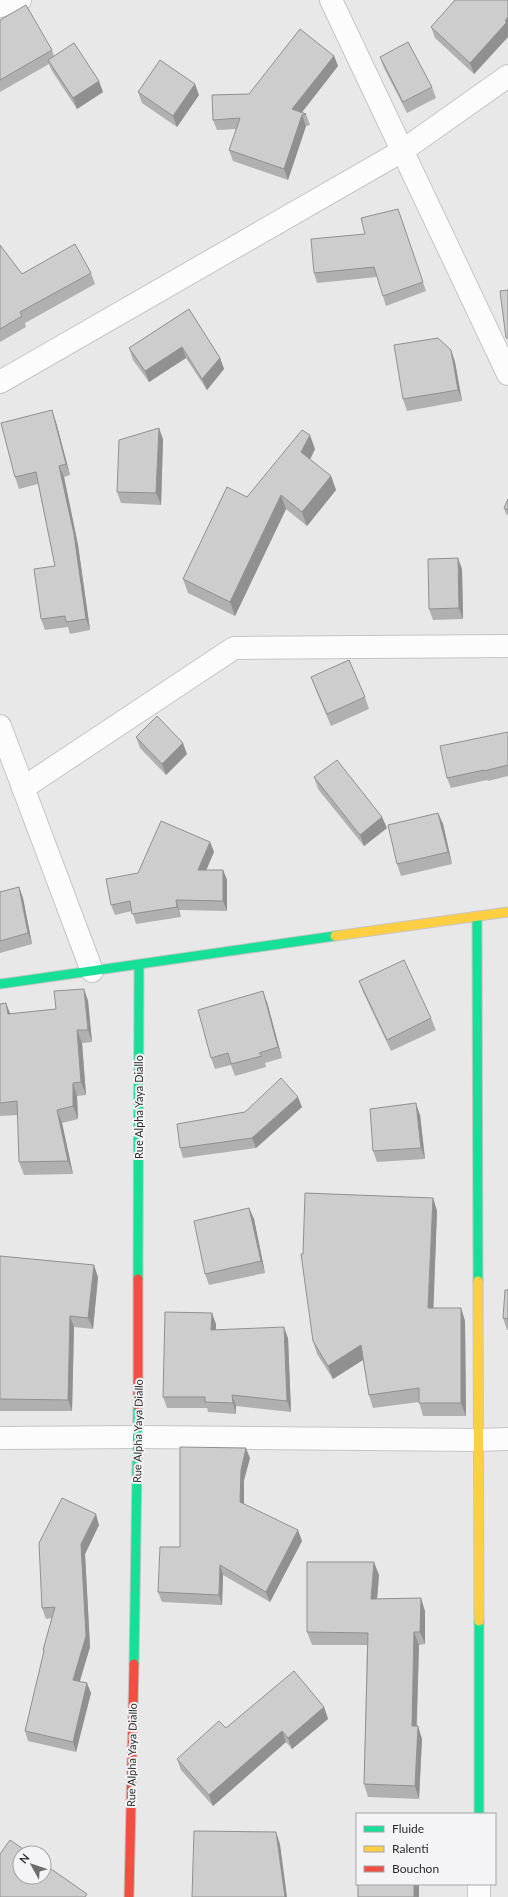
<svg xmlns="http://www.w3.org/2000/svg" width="508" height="1897" font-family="Lato,sans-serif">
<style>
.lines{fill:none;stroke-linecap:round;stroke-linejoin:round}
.street-casing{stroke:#c5c5c6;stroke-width:24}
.fast-casing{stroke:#c5c5c6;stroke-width:11}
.slow-casing{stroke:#c5c5c6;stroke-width:11}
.jam-casing{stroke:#c5c5c6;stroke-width:11}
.street{stroke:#fcfcfc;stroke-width:22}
.fast{stroke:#16e098;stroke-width:9}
.slow{stroke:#ffcf43;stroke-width:9}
.jam{stroke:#f24e42;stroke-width:9}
.wall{fill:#b1b0b1}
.shaded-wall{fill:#909090}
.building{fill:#cecdce;stroke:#909090}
.labels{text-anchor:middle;stroke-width:4;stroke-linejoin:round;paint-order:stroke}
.street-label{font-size:11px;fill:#2b2b2b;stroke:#f4f4f6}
</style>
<rect width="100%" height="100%" fill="#e8e8e8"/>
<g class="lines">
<!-- street casing -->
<g class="street-casing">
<g id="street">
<path d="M331 0 508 374"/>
<path d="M0 6 20 0"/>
<path d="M0 382 402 151 508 76"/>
<path d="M0 726 92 971"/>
<path d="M23 788 234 648 508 646"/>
<path d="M0 1438 138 1437 478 1440 508 1439"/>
<path d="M479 1884V1897"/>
</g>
</g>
<!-- fast casing -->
<g class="fast-casing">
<g id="fast">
<path d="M477 917 478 1281"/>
<path d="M0 984 335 936"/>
<path d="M138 1279 139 965"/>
<path d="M479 1621V1814"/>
<path d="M134 1664 138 1406"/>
</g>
</g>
<!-- slow casing -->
<g class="slow-casing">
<g id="slow">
<path d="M335 936 508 912"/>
<path d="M478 1281 479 1621"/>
</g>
</g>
<!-- jam casing -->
<g class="jam-casing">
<g id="jam">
<path d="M138 1406V1279"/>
<path d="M129 1897 134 1664"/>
</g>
</g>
<!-- street -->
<use href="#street" class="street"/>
<!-- fast -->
<use href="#fast" class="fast"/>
<!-- slow -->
<use href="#slow" class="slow"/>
<!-- jam -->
<use href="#jam" class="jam"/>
</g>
<!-- wall -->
<g class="wall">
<path d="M508 0V37L474 74 435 38 431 27Z"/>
<path d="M0 20 52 50 54 56 103 92 77 109 52 71 49 64 0 92Z"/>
<path d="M334 56 338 66 302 112 306 114 310 125 306 126 288 180 233 161 229 150 236 129 217 130 213 120 249 94Z"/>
<path d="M380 57 432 87 436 98 407 113 384 68Z"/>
<path d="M138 92 199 95 177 127 142 103Z"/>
<path d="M398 209 426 291 386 306 377 277 317 283 314 273Z"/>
<path d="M0 245 22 274 91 273 95 284 25 323 26 327 0 342Z"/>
<path d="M189 309 220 358 224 369 207 390 186 358 149 382 133 360 129 348Z"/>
<path d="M451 350 455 362 462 401 407 411 403 399Z"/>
<path d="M56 422 70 475 64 477 78 545 90 630 70 634 68 627 45 630 41 619 55 566 38 484 19 489 15 477Z"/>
<path d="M163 439 161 505 121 503 117 492Z"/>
<path d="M315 449 310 459 331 476 336 490 307 526 286 509 235 616 188 593 183 579 247 497Z"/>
<path d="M508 499V515L506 514 504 508Z"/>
<path d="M462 569 463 619 433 620 429 609Z"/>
<path d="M311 677 365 697 369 709 331 726 315 688Z"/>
<path d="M508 732V776L488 781 487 780 451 788 447 778Z"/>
<path d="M136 737 187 754 166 775 140 748Z"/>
<path d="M314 777 387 828 364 846 318 789Z"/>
<path d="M438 813 443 824 452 864 401 876 397 864Z"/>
<path d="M210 842 214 852 206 870H223L227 880V911L179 910 181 917 136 924 132 911 115 915 111 905 138 873Z"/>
<path d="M19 887 23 898 32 944 0 953V892Z"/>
<path d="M359 981 431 1018 436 1030 391 1051 363 992Z"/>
<path d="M84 989 88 1001 92 1042 82 1043 86 1095 77 1096 78 1119 62 1123 73 1174 24 1175 19 1162 18 1115 0 1116V1004L6 1003 10 1014 56 1009Z"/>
<path d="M267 1002 282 1058 265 1063 266 1067 235 1076 231 1065 215 1069 211 1058Z"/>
<path d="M302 1107 256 1148 183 1158 180 1148 245 1112Z"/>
<path d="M420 1115 425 1159 377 1162 373 1151Z"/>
<path d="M433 1198 437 1211 433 1308H461L465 1321 466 1416H423L419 1402 373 1408 369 1395 363 1360 333 1379 317 1354 313 1341 303 1254Z"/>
<path d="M249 1208 254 1219 265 1273 209 1285 205 1274Z"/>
<path d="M0 1256 98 1277 93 1329 74 1327 72 1411H0Z"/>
<path d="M508 1290V1330H507L503 1318Z"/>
<path d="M216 1324V1330L288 1338 291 1412 236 1406V1414L208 1412 207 1408H167L163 1397Z"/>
<path d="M250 1458 244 1480V1504L302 1541 270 1602 223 1575 222 1605 162 1602 158 1592 180 1547Z"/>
<path d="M99 1525 85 1554 90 1647 80 1681 91 1693 76 1752 28 1741 25 1731 44 1653 43 1650 52 1618 46 1619 42 1608Z"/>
<path d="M379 1575 377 1599 425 1611V1644L419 1645 417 1726 422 1739 419 1799 368 1797 364 1784 367 1645H312L307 1632Z"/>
<path d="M324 1707 328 1719 292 1749 286 1742 213 1806 181 1770 177 1759 226 1728Z"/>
</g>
<!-- shaded-wall -->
<g class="shaded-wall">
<path d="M508 17V37L474 74 470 63Z"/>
<path d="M334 56 338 66 296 120 292 109Z"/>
<path d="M99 81 103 92 77 109 73 98Z"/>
<path d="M195 84 199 95 177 127 173 116Z"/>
<path d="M302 115 306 126 288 180 284 169Z"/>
<path d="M182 347 186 358 149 382 145 371Z"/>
<path d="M451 350 455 362 462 401 458 390Z"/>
<path d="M220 358 224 369 207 390 202 379Z"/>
<path d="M52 410 56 422 70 475 66 464Z"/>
<path d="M159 428 163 439 161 505 156 493Z"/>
<path d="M310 435 315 449 307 466 301 452Z"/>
<path d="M59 466 64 477 78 545 90 630 86 619Z"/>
<path d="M331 476 336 490 307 526 302 512Z"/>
<path d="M281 495 286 509 235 616 230 602Z"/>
<path d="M458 558 462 569 463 619 459 608Z"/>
<path d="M183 743 187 754 166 775 162 764Z"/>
<path d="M438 813 443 824 452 864 448 852Z"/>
<path d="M382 817 387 828 364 846 360 835Z"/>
<path d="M210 842 214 852 202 880 198 870Z"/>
<path d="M223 870 227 880V911L223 901Z"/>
<path d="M19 887 23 898 32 944 28 933Z"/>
<path d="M176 900 179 910 181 917 177 907Z"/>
<path d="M84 989 88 1001 92 1042 88 1030Z"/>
<path d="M263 991 267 1002 282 1058 278 1047Z"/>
<path d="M6 1003 11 1016 8 1014Z"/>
<path d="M77 1030 82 1043 86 1095 81 1082Z"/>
<path d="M73 1083 77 1096 78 1119 73 1106Z"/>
<path d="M298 1097 302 1107 256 1148 252 1138Z"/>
<path d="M416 1103 420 1115 425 1159 421 1148Z"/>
<path d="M57 1110 62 1123 73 1174 68 1161Z"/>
<path d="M433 1198 437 1211 433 1321 428 1308Z"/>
<path d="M249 1208 254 1219 265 1273 261 1261Z"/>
<path d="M94 1265 98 1277 93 1329 88 1318Z"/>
<path d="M461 1308 465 1321 466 1416 461 1403Z"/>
<path d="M212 1313 216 1324 215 1341 211 1330Z"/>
<path d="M70 1316 74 1327 72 1411 68 1400Z"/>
<path d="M284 1327 288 1338 291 1412 287 1401Z"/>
<path d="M361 1345 366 1358 333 1379 328 1366Z"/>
<path d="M232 1395 236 1406V1414L233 1403Z"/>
<path d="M246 1448 250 1458 244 1480V1512L240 1502 241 1470Z"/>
<path d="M96 1514 99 1525 85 1554 90 1647 77 1690 73 1680 81 1544Z"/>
<path d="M298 1530 302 1541 270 1602 266 1592Z"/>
<path d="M374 1562 379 1575 376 1612 371 1599Z"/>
<path d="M220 1565 223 1575 222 1605 219 1595Z"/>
<path d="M421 1598 425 1611V1644L420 1632Z"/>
<path d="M414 1632 419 1645 416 1739 412 1726Z"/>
<path d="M87 1683 91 1693 76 1752 73 1742Z"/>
<path d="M324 1707 328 1719 292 1749 288 1738Z"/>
<path d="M418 1726 422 1739 419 1799 415 1786Z"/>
<path d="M282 1731 286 1742 213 1806 209 1795Z"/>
<path d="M276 1832 280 1844 287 1897H285Z"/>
<rect x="414" y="1884" width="5" height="13"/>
</g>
<!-- building -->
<g class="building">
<path d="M455 0H508V17L505 21 507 22 470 63 431 27Z"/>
<path d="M26 5 52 50 0 80V20Z"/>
<path d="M300 29 334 56 292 109 306 114 302 115 284 169 229 150 240 118 213 120 212 95 249 94Z"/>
<path d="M408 42 432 87 403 102 380 57Z"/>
<path d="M74 43 99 81 73 98 48 60Z"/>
<path d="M160 60 195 84 173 116 138 92Z"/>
<path d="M398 209 423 282 383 296 374 267 314 273 311 239 365 234 361 218Z"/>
<path d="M75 244 91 273 20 312 22 316 0 329V245L22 274Z"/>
<path d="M508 290V338H506L500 291Z"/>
<path d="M189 309 220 358 202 379 182 347 145 371 129 348Z"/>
<path d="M438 338 451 350 458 390 403 399 394 345Z"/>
<path d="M52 410 66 464 59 466 74 534 86 619 66 622 65 616 41 619 34 569 55 566 36 472 15 477 1 423Z"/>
<path d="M159 428 156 493 117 492 119 440Z"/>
<path d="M302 430 310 435 301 452 331 476 302 512 281 495 230 602 183 579 227 487 247 497Z"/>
<path d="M508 499V510L504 508Z"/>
<path d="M458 558 459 608 429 609 428 559Z"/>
<path d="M349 660 365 697 327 714 311 677Z"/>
<path d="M157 716 183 743 162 764 136 737Z"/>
<path d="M508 732V765L484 771V770L447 778 440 746Z"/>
<path d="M337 760 382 817 360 835 314 777Z"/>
<path d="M438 813 448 852 397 864 388 825Z"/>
<path d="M161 821 210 842 198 870H223V901L176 900 177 907 132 914 130 901 111 905 106 879 138 873Z"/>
<path d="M19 887 28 933 0 941V892Z"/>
<path d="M404 960 431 1018 387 1040 359 981Z"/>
<path d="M84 989 88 1030H77L81 1082 73 1083V1106L57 1110 68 1161 19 1162 17 1101 0 1103V1004L6 1003 8 1014 56 1009 54 991Z"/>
<path d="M263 991 278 1047 259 1053 262 1056 231 1064 228 1053 211 1058 198 1010Z"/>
<path d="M281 1078 298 1097 252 1138 180 1148 177 1124 245 1112Z"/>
<path d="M416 1103 421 1148 373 1151 370 1109Z"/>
<path d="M305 1193 433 1198 428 1308H461V1403H419V1388L369 1395 361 1345 328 1366 313 1341 301 1254H303Z"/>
<path d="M249 1208 261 1261 205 1274 194 1221Z"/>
<path d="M0 1256 94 1265 88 1318 70 1316 68 1400 0 1399Z"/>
<path d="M505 1290H508V1319L503 1318Z"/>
<path d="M165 1312 212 1313 211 1330 284 1327 287 1401 232 1395 233 1403 205 1402V1397H163Z"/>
<path d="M180 1447 246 1448 241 1470 240 1502 298 1530 266 1592 220 1565 219 1595 158 1592 160 1547H180Z"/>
<path d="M62 1498 96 1514 81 1544 86 1636 73 1680 87 1683 73 1742 25 1731 44 1651 43 1650 55 1607 42 1608 39 1543Z"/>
<path d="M307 1562H374L371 1599 421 1598 420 1632H414L412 1726H418L415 1786 364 1784 368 1633 307 1632Z"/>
<path d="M294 1671 324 1707 288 1738 282 1731 209 1795 177 1759 219 1721 226 1728Z"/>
<path d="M194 1831 276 1832 285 1897H192Z"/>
<path d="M10 1840 29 1853H20V1877H44V1864L87 1894 85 1897H0V1854Z"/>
<rect x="358" y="1884" width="56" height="13"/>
</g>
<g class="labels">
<!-- street labels -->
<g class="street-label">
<text transform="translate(139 1107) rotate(-90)" y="4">Rue Alpha Yaya Diallo</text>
<text transform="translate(138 1431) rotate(-89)" y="4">Rue Alpha Yaya Diallo</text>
<text transform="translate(132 1755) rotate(-89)" y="4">Rue Alpha Yaya Diallo</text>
</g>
</g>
<!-- legend -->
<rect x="356" y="1813" width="140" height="72" fill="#f4f4f6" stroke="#a4a4a5"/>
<rect x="364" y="1826" width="20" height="6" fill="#16e098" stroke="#a4a4a5"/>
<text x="392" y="1833" font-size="12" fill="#2b2b2b">Fluide</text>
<rect x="364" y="1846" width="20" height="6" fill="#ffcf43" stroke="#a4a4a5"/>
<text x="392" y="1853" font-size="12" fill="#2b2b2b">Ralenti</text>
<rect x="364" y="1866" width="20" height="6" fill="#f24e42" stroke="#a4a4a5"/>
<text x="392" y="1873" font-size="12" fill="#2b2b2b">Bouchon</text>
<!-- north arrow -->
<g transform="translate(32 1865) rotate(310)"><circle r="19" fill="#f4f4f6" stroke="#a4a4a5"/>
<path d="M0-3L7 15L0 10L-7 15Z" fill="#6d6d6d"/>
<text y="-6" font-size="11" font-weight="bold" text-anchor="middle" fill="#2b2b2b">N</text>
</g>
</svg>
